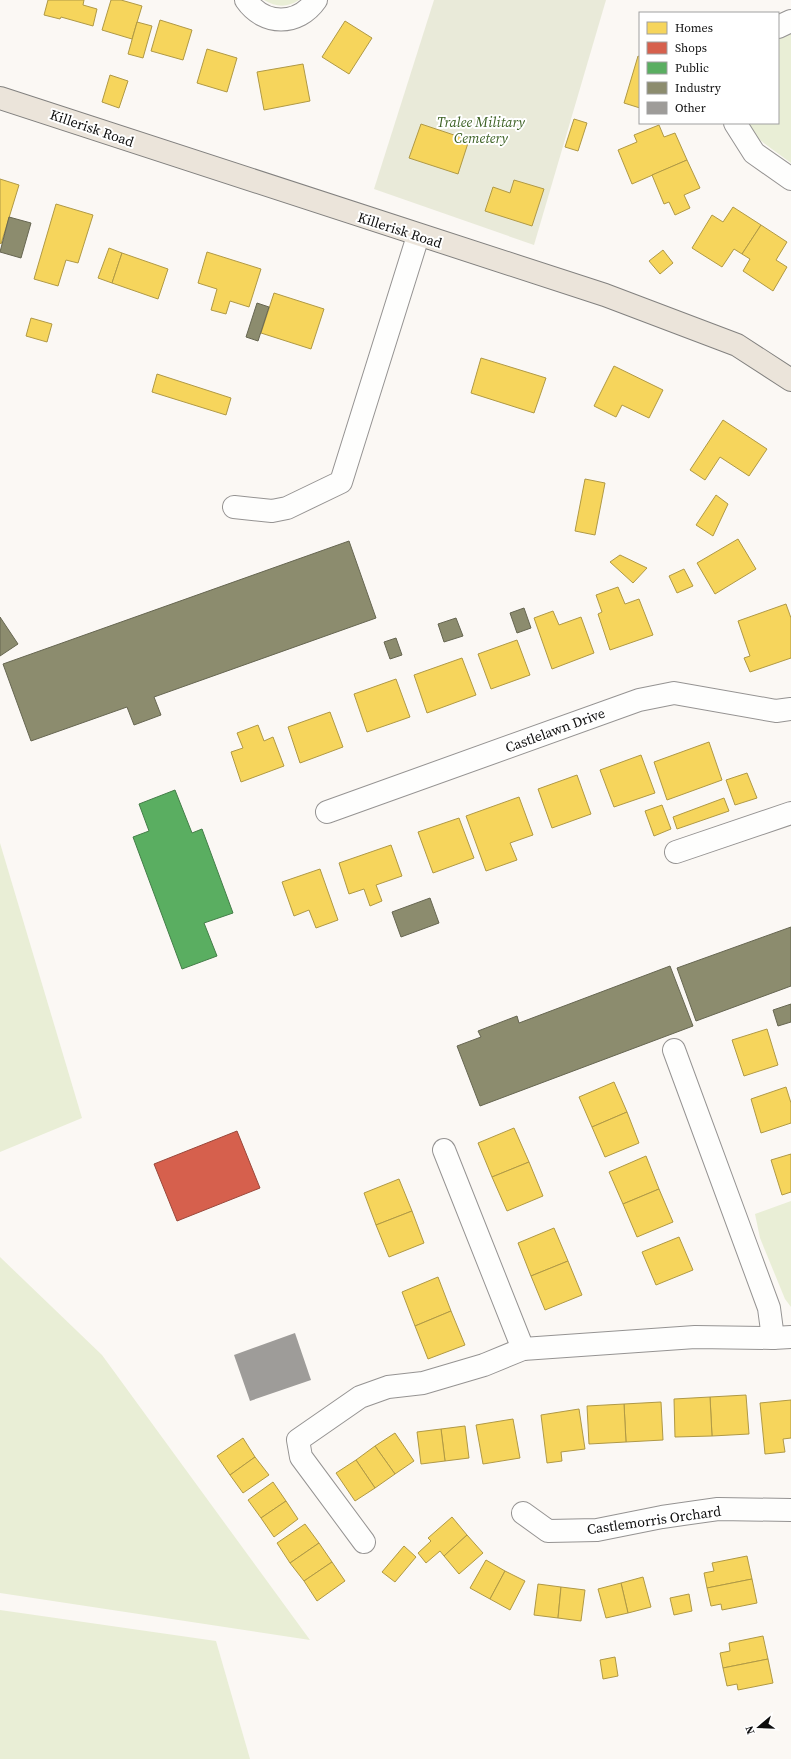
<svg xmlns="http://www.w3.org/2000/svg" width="791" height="1759" font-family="'Source Serif 4',serif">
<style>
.green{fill:#e9eed6}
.cemetery{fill:#e9ead9}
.homes{fill:#f6d55c;stroke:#b09945}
.shops{fill:#d6604d;stroke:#9a473a}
.public{fill:#5aae61;stroke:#437e48}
.industry{fill:#8c8c6e;stroke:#666651}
.building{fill:#9e9c99}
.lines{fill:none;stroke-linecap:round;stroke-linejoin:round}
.minor-casing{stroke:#959392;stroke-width:24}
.major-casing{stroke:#82817f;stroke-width:24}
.minor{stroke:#fefefd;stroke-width:22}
.major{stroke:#ebe4da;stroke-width:22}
.labels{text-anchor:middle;stroke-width:4;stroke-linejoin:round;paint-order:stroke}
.park-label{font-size:14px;font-style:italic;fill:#3c6123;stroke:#fff}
.street-label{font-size:14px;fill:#0e0e0e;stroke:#fff}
</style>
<rect width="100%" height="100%" fill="#fbf8f4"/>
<!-- green -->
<g class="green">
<path d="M264 0H299C287 8 276 7 264 0Z"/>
<path d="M791 33V163L753 135 745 123H778V37Z"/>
<path d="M0 843 82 1118 0 1152Z"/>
<path d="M791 1201V1307L785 1299 760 1238 755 1214Z"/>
<path d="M0 1257 102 1355 310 1640 0 1593Z"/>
<path d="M0 1610 216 1641 250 1759H0Z"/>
</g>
<!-- cemetery -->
<path class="cemetery" d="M434 0H606L534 245 374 189Z"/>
<!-- homes -->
<g class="homes">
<path d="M48 0H84L83 5 97 9 93 26 61 17 60 19 44 15Z"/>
<path d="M111 0H121L142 6 132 39 102 30Z"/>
<path d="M160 20 192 30 183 60 151 51Z"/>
<path d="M345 21 372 38 349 74 322 57Z"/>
<path d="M137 22 152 26 143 58 128 54Z"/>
<path d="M207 49 237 58 227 92 197 83Z"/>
<path d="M638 56 640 57V108L624 103Z"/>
<path d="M303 64 310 101 264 110 257 72Z"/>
<path d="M110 75 128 81 119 108 102 102Z"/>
<path d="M574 119 587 123 578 151 565 147Z"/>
<path d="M421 124 469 140 458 174 409 158Z"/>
<path d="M659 125 664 137 675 133 687 160 632 184 618 150 637 142 634 135Z"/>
<path d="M687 160 700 188 684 195 690 208 675 215 669 202 664 204 652 175Z"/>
<path d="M0 179 19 185 1 244 0 243Z"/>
<path d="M514 180 544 189 532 226 485 211 493 187 510 193Z"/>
<path d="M56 204 93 215 78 263 66 260 58 286 34 279Z"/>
<path d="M733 207 761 225 742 254 734 249 722 267 692 248 712 215 723 222Z"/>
<path d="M761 225 787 242 776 260 787 267 773 291 743 271 750 259 742 254Z"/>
<path d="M109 248 122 253 112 283 98 278Z"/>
<path d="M663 250 673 263 660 274 649 261Z"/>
<path d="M207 252 261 269 249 307 230 301 226 314 211 310 217 289 198 283Z"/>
<path d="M122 253 168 269 158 299 112 283Z"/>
<path d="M274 293 324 309 311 349 261 333Z"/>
<path d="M31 318 52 324 47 342 26 336Z"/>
<path d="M481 358 546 378 534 413 471 393Z"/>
<path d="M614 366 663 390 649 418 622 405 616 417 594 406Z"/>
<path d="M157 374 231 398 226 415 152 392Z"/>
<path d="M723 420 767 449 749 476 720 457 705 480 690 470Z"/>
<path d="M585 479 605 483 595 535 575 531Z"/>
<path d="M716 495 728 504 713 536 696 525Z"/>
<path d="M738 539 756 569 715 594 697 563Z"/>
<path d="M620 555 647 568 633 583 610 562Z"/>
<path d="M684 569 693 586 677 593 669 576Z"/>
<path d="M618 587 625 604 639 599 653 635 610 650 598 614 602 612 596 595Z"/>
<path d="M786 604 791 618V658L750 672 744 658 750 656 738 621Z"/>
<path d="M553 611 559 625 581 617 594 653 552 669 534 618Z"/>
<path d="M517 640 530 675 491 689 478 654Z"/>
<path d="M462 658 476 695 427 713 414 675Z"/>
<path d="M396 679 410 717 367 732 354 694Z"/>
<path d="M330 712 343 747 300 763 288 727Z"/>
<path d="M258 725 264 741 273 737 284 766 241 782 231 752 243 748 237 733Z"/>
<path d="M709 742 722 780 667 800 654 762Z"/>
<path d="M641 755 655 793 614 807 600 770Z"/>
<path d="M747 773 757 798 735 805 726 780Z"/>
<path d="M577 775 591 814 552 828 538 789Z"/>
<path d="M519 797 533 835 510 843 517 860 486 871 466 816Z"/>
<path d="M724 798 729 811 677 829 673 817Z"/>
<path d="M662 805 671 829 654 836 645 811Z"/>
<path d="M459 818 474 858 433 873 418 832Z"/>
<path d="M391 845 402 876 376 885 382 901 370 906 364 889 349 894 339 863Z"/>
<path d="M320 869 338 920 316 928 309 910 294 916 282 882Z"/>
<path d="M767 1029 778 1065 744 1076 732 1040Z"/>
<path d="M614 1082 627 1112 592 1127 579 1097Z"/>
<path d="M786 1087 791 1103V1123L761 1133 751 1099Z"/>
<path d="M627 1112 639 1143 605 1157 592 1127Z"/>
<path d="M514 1128 529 1162 492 1177 478 1143Z"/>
<path d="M791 1154V1192L782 1195 771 1160Z"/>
<path d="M646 1156 659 1189 623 1204 609 1172Z"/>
<path d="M529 1162 543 1196 507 1211 492 1177Z"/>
<path d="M399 1179 412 1211 376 1225 364 1193Z"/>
<path d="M659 1189 673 1222 637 1237 623 1204Z"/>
<path d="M412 1211 424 1243 389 1257 376 1225Z"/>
<path d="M554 1228 568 1261 531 1276 518 1243Z"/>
<path d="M679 1237 693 1270 656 1285 642 1252Z"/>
<path d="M568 1261 582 1295 545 1310 531 1276Z"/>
<path d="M438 1277 451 1311 415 1326 402 1292Z"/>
<path d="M451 1311 465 1345 428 1359 415 1326Z"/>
<path d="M746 1395 749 1434 712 1436 710 1397Z"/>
<path d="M710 1397 712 1436 675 1437 674 1399Z"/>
<path d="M791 1400V1438L783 1439 785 1452 765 1454 760 1403Z"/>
<path d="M661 1402 663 1440 626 1442 624 1404Z"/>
<path d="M624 1404 626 1442 589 1444 587 1406Z"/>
<path d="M579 1409 585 1449 561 1452 562 1461 547 1463 541 1415Z"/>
<path d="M513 1419 520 1458 483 1464 476 1425Z"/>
<path d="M465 1426 469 1458 445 1461 441 1429Z"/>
<path d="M441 1429 445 1461 421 1464 417 1432Z"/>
<path d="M395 1433 414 1461 395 1474 375 1446Z"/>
<path d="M243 1438 255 1457 230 1475 217 1456Z"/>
<path d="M375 1446 395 1474 375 1488 356 1460Z"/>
<path d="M255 1457 269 1475 243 1493 230 1475Z"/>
<path d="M356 1460 375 1488 355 1501 336 1473Z"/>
<path d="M273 1482 286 1501 261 1518 248 1500Z"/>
<path d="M286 1501 298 1519 274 1537 261 1518Z"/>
<path d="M452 1517 467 1535 444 1556 440 1551 426 1563 418 1553 431 1541 428 1538Z"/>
<path d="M305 1524 319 1543 290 1563 277 1543Z"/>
<path d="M467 1535 483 1553 459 1574 444 1556Z"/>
<path d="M319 1543 332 1562 304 1581 290 1563Z"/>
<path d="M404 1546 416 1557 395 1582 382 1572Z"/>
<path d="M747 1556 752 1579 707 1588 704 1573 714 1571 712 1563Z"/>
<path d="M486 1560 505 1571 490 1599 470 1588Z"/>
<path d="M332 1562 345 1581 317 1601 304 1581Z"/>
<path d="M505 1571 525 1581 510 1610 490 1599Z"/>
<path d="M643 1577 651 1607 628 1613 621 1583Z"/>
<path d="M752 1579 757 1603 722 1610 721 1604 711 1606 707 1588Z"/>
<path d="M621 1583 628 1613 606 1618 598 1589Z"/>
<path d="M538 1584 561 1587 558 1618 534 1615Z"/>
<path d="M561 1587 585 1590 581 1621 558 1618Z"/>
<path d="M689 1594 692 1611 674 1615 670 1598Z"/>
<path d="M763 1636 768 1659 723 1668 720 1653 730 1651 729 1643Z"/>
<path d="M615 1657 618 1676 603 1679 600 1660Z"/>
<path d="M768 1659 773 1683 738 1690 737 1684 727 1686 723 1668Z"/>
</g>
<!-- shops -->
<path class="shops" d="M237 1131 260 1188 177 1221 154 1164Z"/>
<!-- public -->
<path class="public" d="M175 790 192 833 202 829 233 913 204 923 217 956 182 969 133 837 149 831 139 804Z"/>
<!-- industry -->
<g class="industry">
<path d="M9 217 31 223 21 258 0 252Z"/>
<path d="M257 303 269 307 258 341 246 337Z"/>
<path d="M349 541 376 618 154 697 161 715 134 725 127 707 31 741 3 664Z"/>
<path d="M524 608 531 628 517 633 510 613Z"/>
<path d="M0 617 18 644 0 656Z"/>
<path d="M456 618 463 636 444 642 438 624Z"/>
<path d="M396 638 402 655 390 659 384 642Z"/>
<path d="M430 898 439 923 401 937 392 912Z"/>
<path d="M791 927V986L696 1021 677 968Z"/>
<path d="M670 966 693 1026 480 1106 457 1046 481 1037 478 1031 517 1016 519 1023Z"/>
<path d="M791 1004V1022L778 1026 773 1010Z"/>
</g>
<!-- building -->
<path class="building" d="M295 1333 311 1380 250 1401 234 1355Z"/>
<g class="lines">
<!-- minor casing -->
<g class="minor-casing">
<g id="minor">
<path d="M246 0C264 26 298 26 316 0"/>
<path d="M778 27 791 21"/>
<path d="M735 123 754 153 791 179"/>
<path d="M234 507 272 511 287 508 341 482 418 236"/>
<path d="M327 812 639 700 674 693 776 711 791 709"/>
<path d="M676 852 791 813"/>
<path d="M674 1050 769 1308 773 1338"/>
<path d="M444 1150 523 1349"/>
<path d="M523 1513 548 1531 597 1530 662 1517 718 1509 791 1510"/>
<path d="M364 1542 301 1457 298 1440 360 1397 388 1387 423 1383 484 1365 523 1349 695 1337 773 1338 791 1337"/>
</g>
</g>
<!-- major casing -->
<g class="major-casing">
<path id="major" d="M0 98 605 295 737 345 791 380"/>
</g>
<!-- minor -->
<use href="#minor" class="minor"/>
<!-- major -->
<use href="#major" class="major"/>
</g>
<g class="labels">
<!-- park labels -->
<g class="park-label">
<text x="481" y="127">Tralee Military<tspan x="481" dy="16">Cemetery</tspan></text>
</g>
<!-- street labels -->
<g class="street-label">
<text transform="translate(92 128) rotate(19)" y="5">Killerisk Road</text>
<text transform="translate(400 230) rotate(18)" y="5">Killerisk Road</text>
<text transform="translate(555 730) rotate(-20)" y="5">Castlelawn Drive</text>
<text transform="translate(654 1520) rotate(-8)" y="5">Castlemorris Orchard</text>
</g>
</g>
<!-- legend -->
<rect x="639" y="12" width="140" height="112" fill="#ffffff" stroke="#9f9f9f"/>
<rect x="647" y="22" width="20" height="12" fill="#f6d55c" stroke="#9f9f9f"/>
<text x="675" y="32" font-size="12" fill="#0e0e0e">Homes</text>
<rect x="647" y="42" width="20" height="12" fill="#d6604d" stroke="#9f9f9f"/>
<text x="675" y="52" font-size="12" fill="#0e0e0e">Shops</text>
<rect x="647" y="62" width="20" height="12" fill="#5aae61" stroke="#9f9f9f"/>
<text x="675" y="72" font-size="12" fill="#0e0e0e">Public</text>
<rect x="647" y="82" width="20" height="12" fill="#8c8c6e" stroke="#9f9f9f"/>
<text x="675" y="92" font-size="12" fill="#0e0e0e">Industry</text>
<rect x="647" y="102" width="20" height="12" fill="#9e9c99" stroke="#9f9f9f"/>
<text x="675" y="112" font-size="12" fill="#0e0e0e">Other</text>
<!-- north arrow -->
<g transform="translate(759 1727) rotate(251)" stroke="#ffffff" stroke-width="3" paint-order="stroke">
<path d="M0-3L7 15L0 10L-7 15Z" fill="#0e0e0e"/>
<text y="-6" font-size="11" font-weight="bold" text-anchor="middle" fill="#0e0e0e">N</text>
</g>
</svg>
